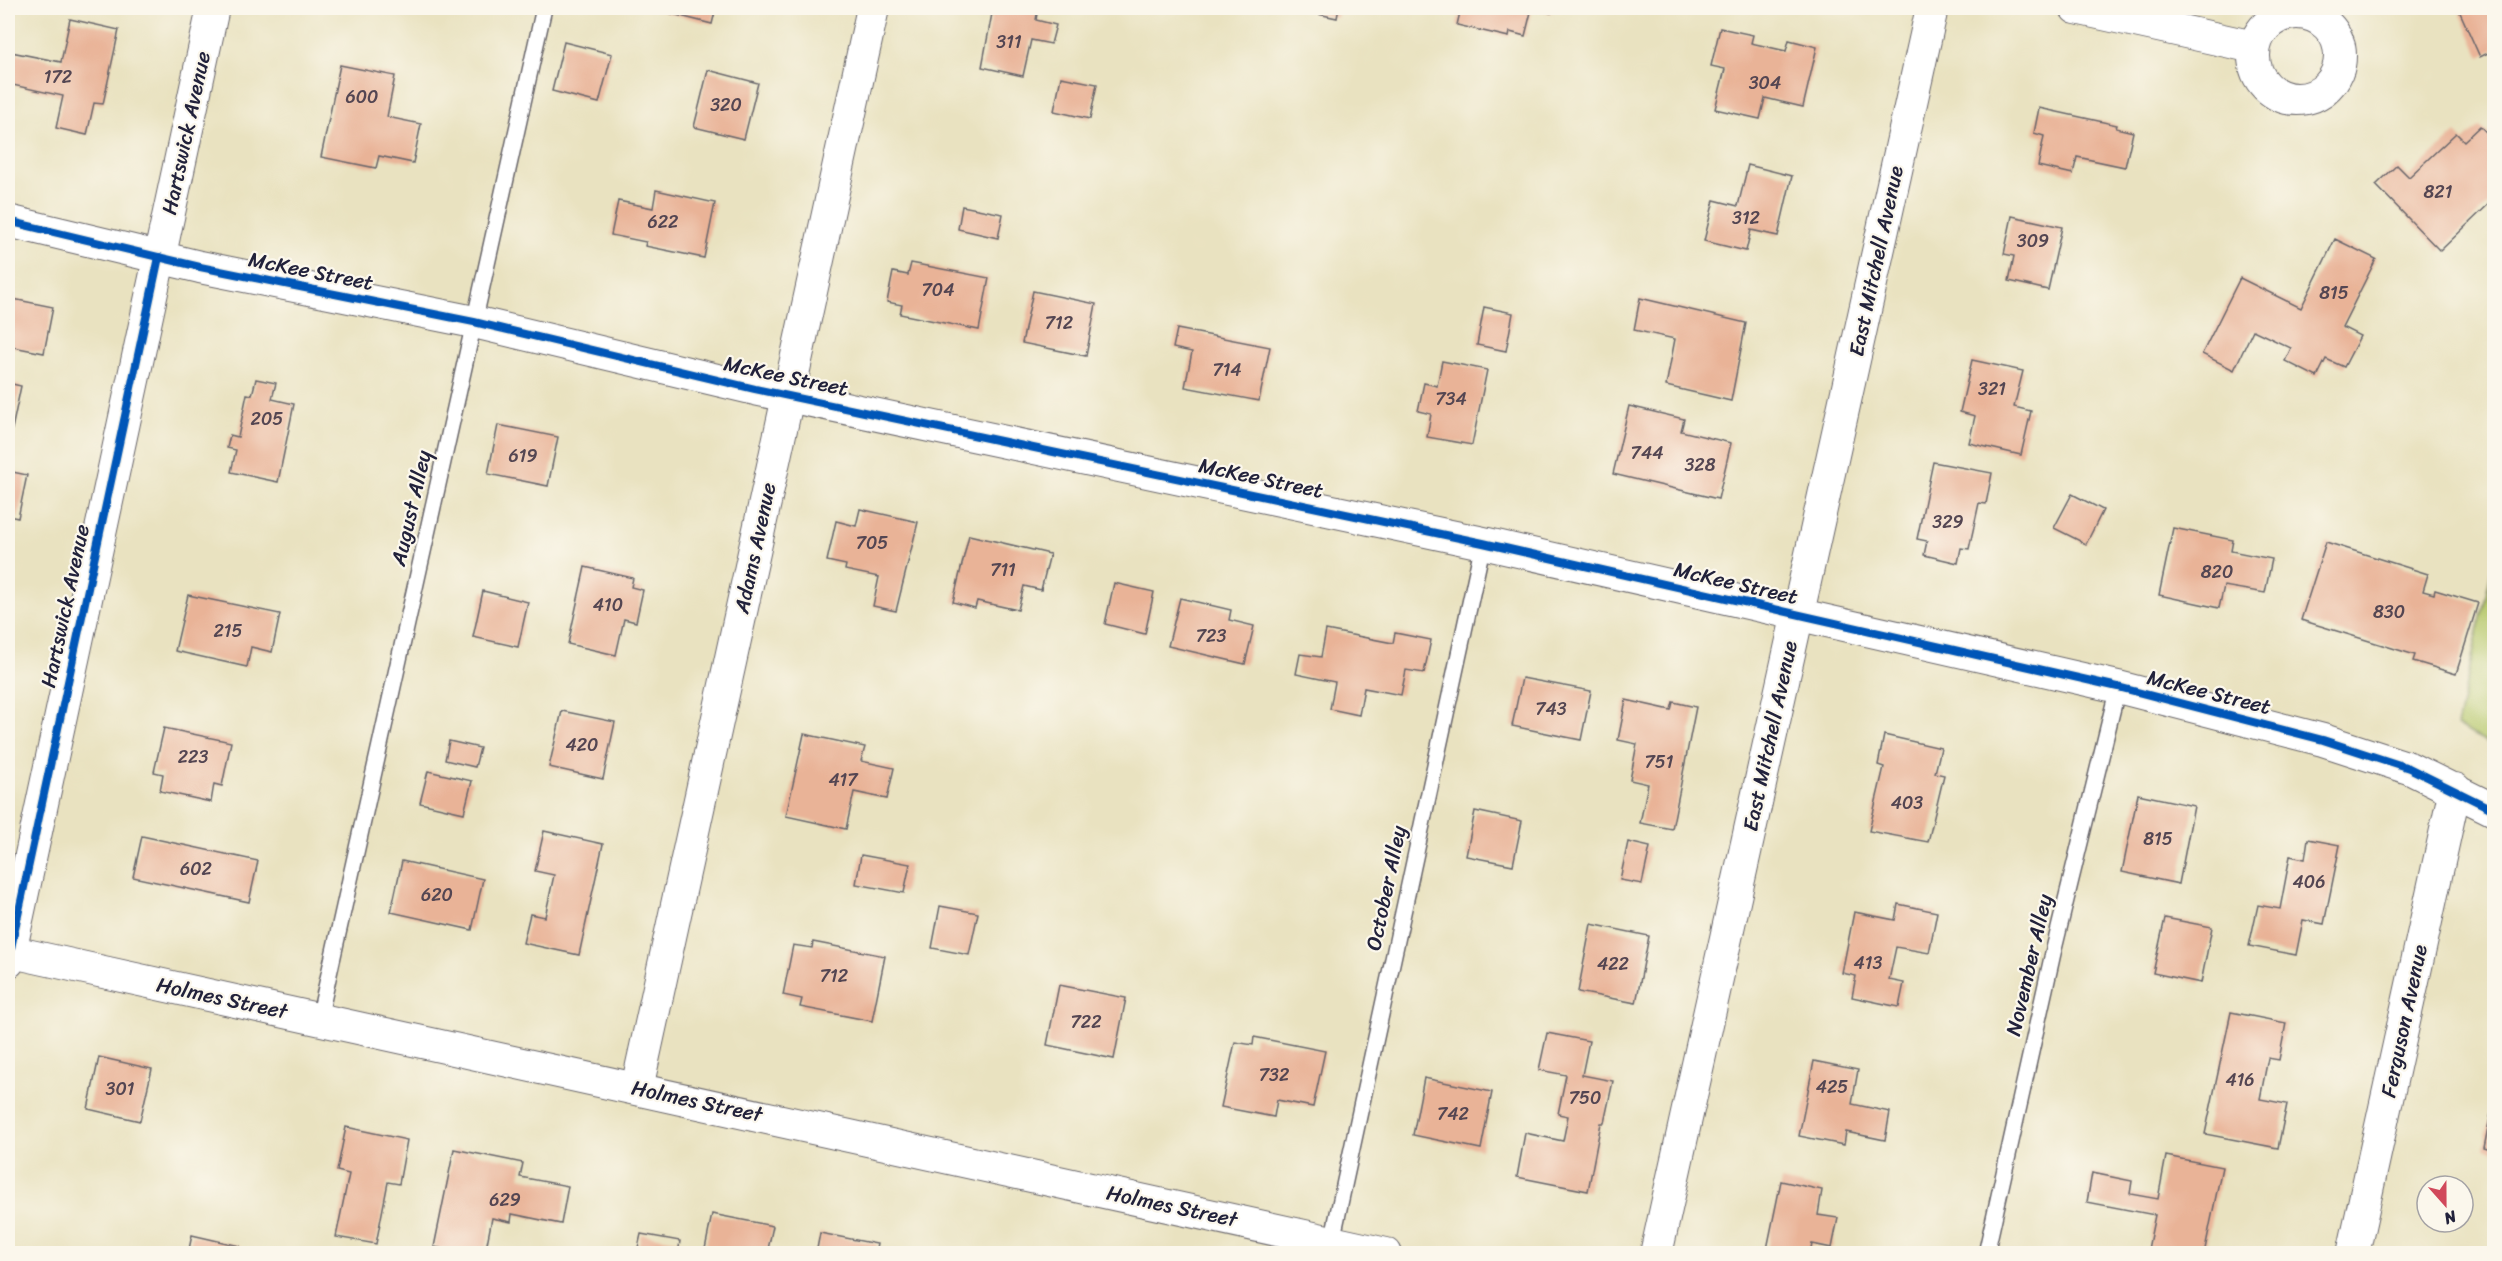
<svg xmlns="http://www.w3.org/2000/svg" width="2502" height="1261" font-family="Sriracha,sans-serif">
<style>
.green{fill:#b6c86b;stroke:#6c7553;stroke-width:1.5}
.building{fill:#e9b397}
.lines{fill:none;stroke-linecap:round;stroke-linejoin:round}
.lane-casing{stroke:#68656a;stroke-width:18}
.street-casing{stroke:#68656a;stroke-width:34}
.lane{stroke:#fff;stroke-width:15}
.street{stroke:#fff;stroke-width:32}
.cycleway-casing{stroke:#fbf7ec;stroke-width:11}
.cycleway{stroke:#0057b8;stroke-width:8}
.labels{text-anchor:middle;stroke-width:4.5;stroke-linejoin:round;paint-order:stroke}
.number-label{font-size:18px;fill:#544652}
.street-label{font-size:21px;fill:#22223b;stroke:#fbf7ec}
</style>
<rect width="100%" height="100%" fill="#fbf7ec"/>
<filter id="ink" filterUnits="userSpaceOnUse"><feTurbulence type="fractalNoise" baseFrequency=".0167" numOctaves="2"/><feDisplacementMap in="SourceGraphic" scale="12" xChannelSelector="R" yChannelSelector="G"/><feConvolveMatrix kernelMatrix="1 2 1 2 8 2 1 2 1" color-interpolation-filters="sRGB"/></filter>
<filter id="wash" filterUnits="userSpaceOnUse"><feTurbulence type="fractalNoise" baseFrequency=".008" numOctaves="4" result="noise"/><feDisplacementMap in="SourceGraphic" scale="24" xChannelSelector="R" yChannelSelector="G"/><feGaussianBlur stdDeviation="1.35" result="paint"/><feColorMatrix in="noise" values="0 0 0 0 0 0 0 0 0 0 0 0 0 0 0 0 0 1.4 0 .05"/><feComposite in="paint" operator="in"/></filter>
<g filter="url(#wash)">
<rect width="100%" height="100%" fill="#e9e2c0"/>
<!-- green -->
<path class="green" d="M2494 559V746L2457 726Z"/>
<g id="blocks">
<!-- building -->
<g class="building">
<path d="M649 8H716L712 24Z"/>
<path d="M993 8H1038L1036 20 1056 25 1051 44 1031 40 1023 76 982 67Z"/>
<path d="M1314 8H1339L1337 18 1313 13Z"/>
<path d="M1461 8H1552L1551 13 1532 8 1525 36 1510 32 1509 37 1457 25Z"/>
<path d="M2458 8H2494V50L2480 57Z"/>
<path d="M70 19 119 30 103 104 94 103 87 135 56 128 63 96 8 84 11 52 61 62Z"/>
<path d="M1720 28 1753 35 1751 43 1786 51 1789 40 1817 47 1803 107 1765 98 1760 119 1715 109 1725 69 1711 66Z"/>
<path d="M564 42 612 54 599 103 552 91Z"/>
<path d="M340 65 395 76 387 117 421 124 413 163 379 156 376 168 321 157Z"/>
<path d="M708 70 758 83 744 139 694 127Z"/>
<path d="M1061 77 1097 84 1090 119 1054 111Z"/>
<path d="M2039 108 2117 125 2116 128 2133 132 2125 167 2077 157 2073 174 2038 166 2044 136 2034 133Z"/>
<path d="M2480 126 2494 140V199L2440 251 2376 185 2397 165 2409 177 2456 133 2464 141Z"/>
<path d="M1748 165 1792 176 1778 236 1751 230 1746 251 1704 241 1714 200 1738 206Z"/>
<path d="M656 190 715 203 704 258 645 246 646 242 611 235 618 201 653 208Z"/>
<path d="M962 206 1003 214 998 238 958 229Z"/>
<path d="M2012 216 2062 227 2048 290 2009 281 2014 256 2004 254Z"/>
<path d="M2335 239 2376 259 2342 327 2360 336 2344 367 2326 359 2317 377 2285 361 2291 348 2253 330 2234 370 2202 354 2240 278 2301 308Z"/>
<path d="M911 263 989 278 979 330 900 314 902 305 887 302 893 272 908 275Z"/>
<path d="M1033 291 1096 304 1086 356 1022 343Z"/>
<path d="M8 298 53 307 44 353 8 346Z"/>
<path d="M1640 298 1746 323 1731 401 1666 386 1675 339 1634 330Z"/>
<path d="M1484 307 1513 313 1506 351 1477 345Z"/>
<path d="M1177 329 1270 347 1259 401 1185 387 1192 352 1173 348Z"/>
<path d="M1972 360 2023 371 2014 407 2031 411 2021 455 1969 443 1975 416 1960 412Z"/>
<path d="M1442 361 1487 370 1472 445 1427 437 1431 414 1418 411 1424 383 1437 386Z"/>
<path d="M256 379 276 383 272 399 294 404 278 482 231 472 236 450 227 448 230 435 238 437 247 394 252 395Z"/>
<path d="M8 383 21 386 12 429 8 428Z"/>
<path d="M1629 406 1684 419 1681 431 1731 443 1718 499 1613 474Z"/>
<path d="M498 425 558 437 548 486 488 474Z"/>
<path d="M1933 462 1992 473 1986 504 1979 503 1969 549 1961 548 1958 563 1924 555 1927 541 1917 539Z"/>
<path d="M8 471 27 475 18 518 8 516Z"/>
<path d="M2072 494 2103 510 2086 544 2054 528Z"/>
<path d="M860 509 918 522 896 611 873 606 879 577 845 570 846 565 827 561 836 521 856 526Z"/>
<path d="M2173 528 2233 540 2231 551 2272 559 2265 593 2224 586 2219 608 2159 595Z"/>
<path d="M969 535 1050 554 1041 590 1024 586 1018 610 977 601 975 608 953 602Z"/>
<path d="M2326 542 2428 574 2423 591 2434 594 2435 590 2478 603 2456 674 2413 661 2415 655 2301 620Z"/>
<path d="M585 567 633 578 631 587 643 590 636 622 624 619 616 655 568 644Z"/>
<path d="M1114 583 1154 592 1145 634 1105 624Z"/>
<path d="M483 591 528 602 518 647 473 637Z"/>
<path d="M188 595 280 614 272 652 251 647 247 667 175 651Z"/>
<path d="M1180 598 1231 610 1229 620 1254 626 1245 664 1168 646Z"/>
<path d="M1326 630 1393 643 1395 633 1431 640 1424 673 1406 670 1401 695 1364 688 1359 715 1330 709 1335 682 1296 674 1300 654 1321 657Z"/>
<path d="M1522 678 1591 691 1581 740 1512 726Z"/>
<path d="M1626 700 1671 710 1673 702 1696 707 1672 829 1640 823 1648 784 1630 780 1637 744 1618 740Z"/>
<path d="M562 711 615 722 603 779 549 767Z"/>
<path d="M164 728 231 742 222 786 214 784 211 802 160 791 163 774 154 772Z"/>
<path d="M804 734 865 747 861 761 894 768 887 799 854 792 846 829 786 816Z"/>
<path d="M1884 735 1941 748 1935 773 1944 775 1928 842 1869 831 1884 767 1878 765Z"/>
<path d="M449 741 480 748 475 767 445 760Z"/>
<path d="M428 771 472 781 464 813 420 803Z"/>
<path d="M2138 794 2194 806 2179 884 2122 872Z"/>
<path d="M1475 811 1522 821 1513 865 1466 856Z"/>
<path d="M544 831 603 844 579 955 523 943 530 914 545 917 554 875 535 871Z"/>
<path d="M142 836 258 861 249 902 133 877Z"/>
<path d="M2308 839 2340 845 2324 924 2303 920 2296 955 2249 946 2258 905 2280 909 2290 856 2305 859Z"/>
<path d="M1628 842 1650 847 1642 884 1620 880Z"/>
<path d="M861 855 910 864 904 893 856 884Z"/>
<path d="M402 861 483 879 472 930 391 912Z"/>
<path d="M1898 904 1937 912 1929 953 1896 947 1889 980 1904 983 1899 1007 1852 997 1856 976 1842 973 1854 912 1895 920Z"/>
<path d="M940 906 978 913 969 955 932 948Z"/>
<path d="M2165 918 2212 927 2201 983 2153 973Z"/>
<path d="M1591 924 1649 936 1636 1003 1578 992Z"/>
<path d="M813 942 885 956 872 1021 800 1007 802 999 783 995 793 945 812 948Z"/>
<path d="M1059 985 1126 998 1114 1059 1047 1045Z"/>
<path d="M2231 1012 2286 1023 2279 1060 2268 1058 2260 1099 2287 1104 2278 1148 2205 1134Z"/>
<path d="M1547 1033 1589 1041 1582 1075 1613 1081 1604 1123H1601L1588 1191 1517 1177 1525 1133 1563 1141 1568 1116 1558 1114 1566 1075 1539 1070Z"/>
<path d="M1254 1037 1325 1051 1313 1107 1277 1100 1274 1117 1221 1107 1235 1042 1253 1045Z"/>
<path d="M99 1057 152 1069 140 1121 88 1109Z"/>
<path d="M1814 1061 1858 1070 1852 1104 1890 1112 1885 1140 1846 1132 1844 1145 1799 1136Z"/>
<path d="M1424 1078 1492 1092 1481 1149 1413 1135Z"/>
<path d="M2492 1107 2494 1108V1151L2484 1148Z"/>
<path d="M346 1127 407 1140 399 1184 388 1182 376 1244 336 1237 349 1174 337 1171Z"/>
<path d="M454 1149 523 1163 520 1177 568 1186 561 1224 512 1214 511 1222 492 1218 485 1254H467L434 1247Z"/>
<path d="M2166 1156 2222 1167 2204 1254H2147L2155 1215 2087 1202 2092 1173 2132 1181 2130 1194 2158 1199Z"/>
<path d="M1781 1181 1822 1190 1818 1215 1838 1218 1832 1248 1812 1244 1810 1254H1766Z"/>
<path d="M712 1214 773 1226 767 1254H704Z"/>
<path d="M820 1233 877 1244 875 1254H816Z"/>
<path d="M641 1234 680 1241 678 1254 637 1252Z"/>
<path d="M192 1235 240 1246 238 1254H188Z"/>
</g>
</g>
</g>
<g filter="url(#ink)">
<use href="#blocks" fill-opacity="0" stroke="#68656a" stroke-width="1.5"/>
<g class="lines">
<!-- lane casing -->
<g class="lane-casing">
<g id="lane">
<path d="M319 1019 544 8"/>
<path d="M1332 1241 1483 543"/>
<path d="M1986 1254 2053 953 2118 687"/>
</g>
</g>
<!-- street casing -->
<g class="street-casing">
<g id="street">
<path d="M2076 8 2254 47"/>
<circle cx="2297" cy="56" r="43"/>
<path d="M8 221 200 267 474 322 755 389 1483 543 2118 687 2323 740 2409 768 2494 810"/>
<path d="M8 951 1386 1254"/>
<path d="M8 962 213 8"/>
<path d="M637 1088 873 8"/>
<path d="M1656 1254 1932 8"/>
<path d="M2353 1254 2455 789"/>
</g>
</g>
<!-- lane -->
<use href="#lane" class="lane"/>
<!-- street -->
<use href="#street" class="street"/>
<!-- cycleway casing -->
<g class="cycleway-casing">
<g id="cycleway">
<path d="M8 221 200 267 474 322 755 389 1483 543 2118 687 2323 740 2409 768 2494 810"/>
<path d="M8 962 159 257"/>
</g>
</g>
<!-- cycleway -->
<use href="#cycleway" class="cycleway"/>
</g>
</g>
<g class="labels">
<!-- number labels -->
<g class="number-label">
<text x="1009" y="48">311</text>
<text x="58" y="83">172</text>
<text x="1765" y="89">304</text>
<text x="362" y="103">600</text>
<text x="726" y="111">320</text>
<text x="2438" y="198">821</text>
<text x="1746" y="224">312</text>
<text x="663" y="228">622</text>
<text x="2033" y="247">309</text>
<text x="938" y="296">704</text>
<text x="2334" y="299">815</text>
<text x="1059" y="329">712</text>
<text x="1227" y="376">714</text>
<text x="1992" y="395">321</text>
<text x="1451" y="405">734</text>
<text x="267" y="425">205</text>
<text x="1647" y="459">744</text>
<text x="523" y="462">619</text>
<text x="1700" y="471">328</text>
<text x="1948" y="528">329</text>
<text x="872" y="549">705</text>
<text x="1003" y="576">711</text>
<text x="2217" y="578">820</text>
<text x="608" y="611">410</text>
<text x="2389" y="618">830</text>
<text x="228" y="637">215</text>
<text x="1211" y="642">723</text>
<text x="1551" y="715">743</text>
<text x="582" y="751">420</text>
<text x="193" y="763">223</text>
<text x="1659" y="768">751</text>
<text x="843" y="786">417</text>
<text x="1907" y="809">403</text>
<text x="2158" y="845">815</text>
<text x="196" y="875">602</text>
<text x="2309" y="888">406</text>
<text x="437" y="901">620</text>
<text x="1868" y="969">413</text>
<text x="1613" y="970">422</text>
<text x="834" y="982">712</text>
<text x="1086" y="1028">722</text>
<text x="1274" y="1081">732</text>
<text x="2240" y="1086">416</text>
<text x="1832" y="1093">425</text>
<text x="120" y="1095">301</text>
<text x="1585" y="1104">750</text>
<text x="1453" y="1120">742</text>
<text x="505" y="1206">629</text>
</g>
<!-- street labels -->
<g class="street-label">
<text transform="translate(186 133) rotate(-78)" y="7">Hartswick Avenue</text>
<text transform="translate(1876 261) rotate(-78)" y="7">East Mitchell Avenue</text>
<text transform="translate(311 271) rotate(11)" y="7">McKee Street</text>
<text transform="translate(786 376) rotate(12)" y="7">McKee Street</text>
<text transform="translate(1261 478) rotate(12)" y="7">McKee Street</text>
<text transform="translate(411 508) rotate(-77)" y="7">August Alley</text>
<text transform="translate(755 548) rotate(-78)" y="7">Adams Avenue</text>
<text transform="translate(1736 583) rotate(13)" y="7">McKee Street</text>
<text transform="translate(65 606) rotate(-78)" y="7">Hartswick Avenue</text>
<text transform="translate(2209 692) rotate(14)" y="7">McKee Street</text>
<text transform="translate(1770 736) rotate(-78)" y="7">East Mitchell Avenue</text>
<text transform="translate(1386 888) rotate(-78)" y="7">October Alley</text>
<text transform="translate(2029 965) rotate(-77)" y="7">November Alley</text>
<text transform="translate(222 998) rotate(12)" y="7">Holmes Street</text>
<text transform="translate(2404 1021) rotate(-78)" y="7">Ferguson Avenue</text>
<text transform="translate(697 1101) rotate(12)" y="7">Holmes Street</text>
<text transform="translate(1172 1206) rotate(12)" y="7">Holmes Street</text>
</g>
</g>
<!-- margin -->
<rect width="2502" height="1261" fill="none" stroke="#fbf7ec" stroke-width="30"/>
<!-- north arrow -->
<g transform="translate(2445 1204) rotate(159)"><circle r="28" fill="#fbf7ec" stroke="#a4a2a5" stroke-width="1.5"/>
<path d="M0-4.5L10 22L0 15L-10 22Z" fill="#d1495b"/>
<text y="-9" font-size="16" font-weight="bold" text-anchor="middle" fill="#22223b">N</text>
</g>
</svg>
